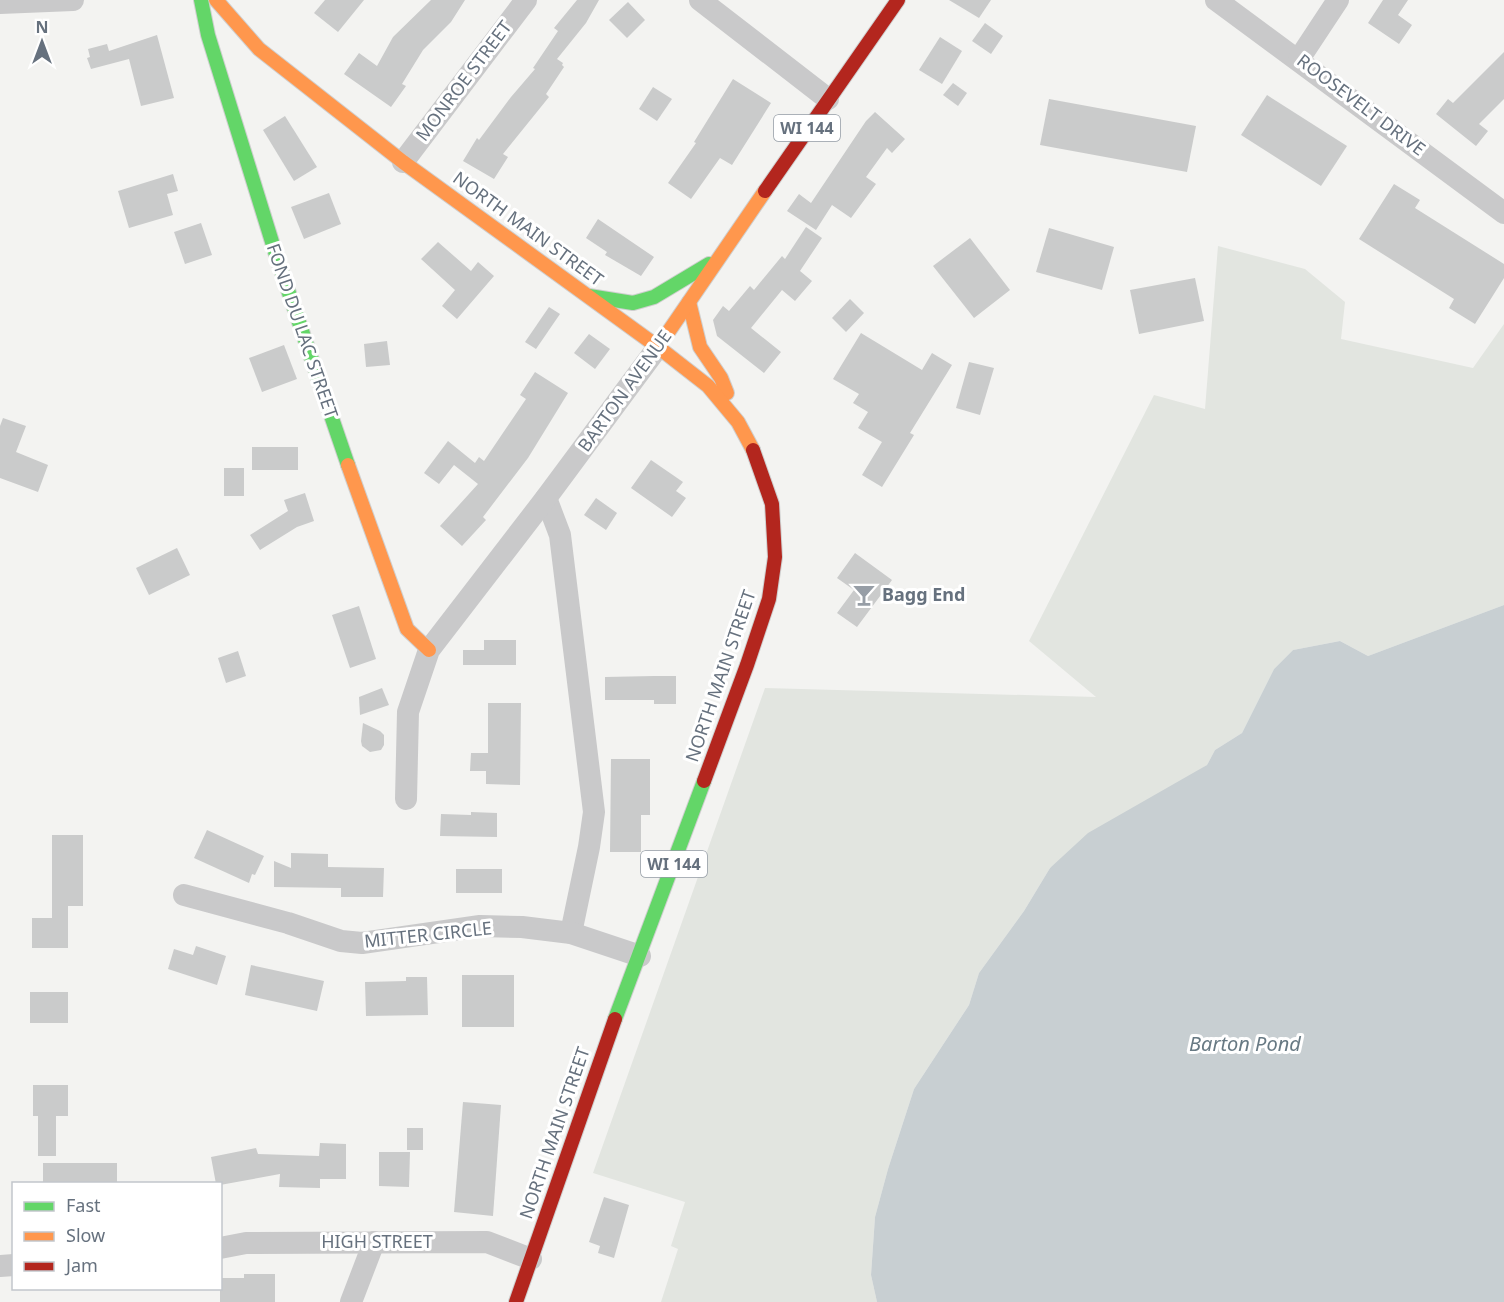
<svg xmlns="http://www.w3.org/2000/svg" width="1504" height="1302" font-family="'Noto Sans',sans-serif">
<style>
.green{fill:#e2e5e0}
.water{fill:#c8cfd2}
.building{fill:#cacbcb}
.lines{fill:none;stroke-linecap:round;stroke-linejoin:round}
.fast-casing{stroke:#cfcfcf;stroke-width:16}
.slow-casing{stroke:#cfcfcf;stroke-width:16}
.jam-casing{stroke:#cfcfcf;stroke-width:16}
.street{stroke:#c9c9ca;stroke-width:22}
.fast{stroke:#63d668;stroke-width:14}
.slow{stroke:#ff974d;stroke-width:14}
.jam{stroke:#b3261e;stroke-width:14}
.labels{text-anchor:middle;stroke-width:6;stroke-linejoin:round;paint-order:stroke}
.shield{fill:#fff;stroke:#949ca5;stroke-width:1.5}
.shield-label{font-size:16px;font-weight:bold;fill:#66717e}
.street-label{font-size:18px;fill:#66717e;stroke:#fff}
.poi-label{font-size:18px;font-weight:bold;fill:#66717e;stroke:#fff;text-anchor:start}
.water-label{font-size:20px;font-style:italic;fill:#677983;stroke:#fff}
</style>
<rect width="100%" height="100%" fill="#f3f3f1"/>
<!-- green -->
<path class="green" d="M1218 246 1305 269 1345 302 1341 339 1473 368 1504 324V605L1368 656 1340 641 1293 650 1274 669 1242 733 1215 750 1207 765 1050 868 1024 911 979 973 969 1005 914 1089 888 1169 875 1217 871 1275 877 1302H661L678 1249 671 1246 685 1202 593 1173 765 688 1096 697 1029 641 1154 395 1205 409Z"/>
<!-- water -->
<path class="water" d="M1504 605V1302H877L871 1275 875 1217 888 1169 914 1089 969 1005 979 973 1024 911 1050 868 1088 833 1207 765 1215 750 1242 733 1274 669 1293 650 1340 641 1368 656Z"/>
<!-- building -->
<g class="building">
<path d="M325 0H364L338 32 314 13Z"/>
<path d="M431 0H465L451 22 423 50 402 84 406 86 391 107 344 74 359 53 377 66 393 37Z"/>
<path d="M577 0H599L586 23 557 59 563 63 562 65 564 67 546 94 549 97 503 154 508 157 494 179 463 161 477 138 479 140 511 97 535 69 533 68 558 31 554 28Z"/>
<path d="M949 0H991L979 18Z"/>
<path d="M1383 0H1408L1398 15 1412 25 1399 44 1368 23Z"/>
<path d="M628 2 645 20 627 38 609 20Z"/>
<path d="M985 23 1003 36 991 54 972 41Z"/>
<path d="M157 35 174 98 141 106 129 59 91 69 87 58 90 57 88 49 107 44 109 51Z"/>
<path d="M940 37 962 51 942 84 919 70Z"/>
<path d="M1504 52V99L1479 124 1488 131 1476 146 1436 114 1448 99 1453 103Z"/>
<path d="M733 79 771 103 732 165 720 158 691 199 668 183 696 143 694 142Z"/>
<path d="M953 83 967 93 958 106 943 95Z"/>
<path d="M653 87 672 99 657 121 639 109Z"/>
<path d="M1267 95 1347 146 1321 186 1241 135Z"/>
<path d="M1049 99 1196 126 1187 172 1040 145Z"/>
<path d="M875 112 905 139 892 153 887 148 866 177 876 184 851 218 832 205 816 230 787 211 799 194 811 203 866 121Z"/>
<path d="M285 116 317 167 294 181 263 130Z"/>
<path d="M173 174 178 191 167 194 173 215 129 228 118 191Z"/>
<path d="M1394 184 1420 200 1415 208 1504 264V278L1475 324 1449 308 1454 299 1359 239Z"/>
<path d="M329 193 341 224 304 239 291 207Z"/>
<path d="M598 219 654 257 641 276 605 255 607 252 586 238Z"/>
<path d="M201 223 212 255 185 264 174 232Z"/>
<path d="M806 227 822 238 800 271 812 281 795 301 782 290 751 328 781 352 764 373 717 336 713 320 723 306 729 311 750 286 754 290 782 256 785 259Z"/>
<path d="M1049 228 1114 247 1102 290 1036 272Z"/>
<path d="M970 238 1010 290 974 318 933 266Z"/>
<path d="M438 242 471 271 478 262 494 276 457 319 442 306 455 290 421 259Z"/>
<path d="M1195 278 1204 321 1139 334 1130 290Z"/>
<path d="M850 299 864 313 846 332 832 318Z"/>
<path d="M549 307 560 314 536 349 525 342Z"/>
<path d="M861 333 922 370 932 353 952 365 910 433 914 435 882 487 862 475 882 442 858 428 868 412 853 403 859 394 833 379Z"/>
<path d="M589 334 610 349 595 369 574 353Z"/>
<path d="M387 341 390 365 366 367 364 344Z"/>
<path d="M284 345 297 379 262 392 249 358Z"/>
<path d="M969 362 994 368 980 415 956 408Z"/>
<path d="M535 372 568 393 528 458 483 517 486 520 462 546 440 526 478 484 454 465 439 484 424 473 448 441 475 463 479 457 484 461 526 399 520 395Z"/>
<path d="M3 418 26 426 16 452 48 465 38 492 0 478V426Z"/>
<rect x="252" y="447" width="46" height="23"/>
<path d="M651 460 683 482 676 491 686 498 672 517 631 488Z"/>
<rect x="224" y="468" width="20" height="28"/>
<path d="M305 493 314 521 297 527 260 550 250 535 288 511 284 500Z"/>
<path d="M596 498 617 513 606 530 584 515Z"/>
<path d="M177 548 190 575 149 595 136 568Z"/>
<path d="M855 553 892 580 857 627 837 613 854 590 837 578Z"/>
<path d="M359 606 376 659 350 668 332 615Z"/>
<path d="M484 640H516V665H463V650H484Z"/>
<path d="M238 651 246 676 226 683 218 658Z"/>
<path d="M654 676H676V704H654V700H605V677Z"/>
<path d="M382 688 389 705 360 715 359 697Z"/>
<path d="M488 703H521L520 785 486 784V771H470L471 753H488Z"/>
<path d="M363 723 380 731 384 735V745L381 750 370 752 362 746 361 741Z"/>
<path d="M611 759H650V815H641V852H610Z"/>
<path d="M471 812 497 813V837L440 836 441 814 471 815Z"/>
<path d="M207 830 264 856 255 875 252 874 249 883 194 858Z"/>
<path d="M52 835H83V906H68V948H32V918H52Z"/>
<path d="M291 853 328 854V867L384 868 383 897H341V888L274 887V861L291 868Z"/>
<rect x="456" y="869" width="46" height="24"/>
<path d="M196 946 226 956 217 985 168 969 174 949 193 955Z"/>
<path d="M251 965 324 981 317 1011 245 995Z"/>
<rect x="462" y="975" width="52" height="52"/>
<path d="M406 977H427L428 1015 366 1016 365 982 406 981Z"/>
<rect x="30" y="992" width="38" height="31"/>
<path d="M33 1085H68V1116H56V1156H38V1116H33Z"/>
<path d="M463 1102 501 1105 493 1216 454 1212Z"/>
<rect x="407" y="1128" width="16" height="22"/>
<path d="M320 1143 346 1144V1179H320V1188L279 1187 280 1174 220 1185 216 1184 211 1157 256 1148 258 1154 319 1156Z"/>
<path d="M379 1152H410L409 1187 379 1186Z"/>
<rect x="43" y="1163" width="74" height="21"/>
<path d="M604 1197 629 1205 614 1258 598 1253 600 1246 589 1242Z"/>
<path d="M244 1274H275V1302H220V1278H244Z"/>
</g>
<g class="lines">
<!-- fast casing -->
<g class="fast-casing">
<g id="fast">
<path d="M201 0 208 35 277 258 348 465"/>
<path d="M589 296 633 303 654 297 709 264"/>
<path d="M615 1019 704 781"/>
</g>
</g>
<!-- slow casing -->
<g class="slow-casing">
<g id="slow">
<path d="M216 0 259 49 403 162 658 347"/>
<path d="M689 302 700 347 721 378 727 393"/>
<path d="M753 450 738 422 708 386 658 347 765 191"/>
<path d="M348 465 407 629 429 650"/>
</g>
</g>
<!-- jam casing -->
<g class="jam-casing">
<g id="jam">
<path d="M765 191 898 0"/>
<path d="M704 781 747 665 769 599 775 557 772 504 753 450"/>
<path d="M516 1302 615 1019"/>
</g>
</g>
<!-- street -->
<g class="street">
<path d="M700 0 828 99"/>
<path d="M1216 0 1504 213"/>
<path d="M0 3 73 0"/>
<path d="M1299 59 1338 0"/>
<path d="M403 162 526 0"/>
<path d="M546 498 560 535 594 812 589 847 571 933"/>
<path d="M406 799 408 712 429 650 546 498 658 347"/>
<path d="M184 895 288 923 341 941 362 943 480 926 522 927 571 933 640 956"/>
<path d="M220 1248 246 1243 487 1242 531 1259"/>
<path d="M0 1266 14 1265"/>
<path d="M351 1302 374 1242"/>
</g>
<!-- fast -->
<use href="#fast" class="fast"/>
<!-- slow -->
<use href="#slow" class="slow"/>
<!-- jam -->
<use href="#jam" class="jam"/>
</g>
<!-- icons -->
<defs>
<g id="bar-bare" transform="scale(1.8)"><path d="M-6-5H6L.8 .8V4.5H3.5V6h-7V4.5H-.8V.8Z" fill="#979ea6" stroke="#fff" stroke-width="2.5" paint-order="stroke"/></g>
</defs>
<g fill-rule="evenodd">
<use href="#bar-bare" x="864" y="595"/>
</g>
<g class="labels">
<!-- shield labels -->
<g class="shield">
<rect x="774" y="115" width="66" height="26" rx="4.5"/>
<rect x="641" y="851" width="66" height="26" rx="4.5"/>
</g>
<g class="shield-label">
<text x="807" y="134">WI 144</text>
<text x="674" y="870">WI 144</text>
</g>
<!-- street labels -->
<g class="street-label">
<text transform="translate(464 81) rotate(-53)" y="6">MONROE STREET</text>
<text transform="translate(1361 105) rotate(37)" y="6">ROOSEVELT DRIVE</text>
<text transform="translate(528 229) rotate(36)" y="6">NORTH MAIN STREET</text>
<text transform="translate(302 331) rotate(71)" y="6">FOND DU LAC STREET</text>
<text transform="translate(625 391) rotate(-54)" y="6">BARTON AVENUE</text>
<text transform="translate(721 676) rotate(-71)" y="6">NORTH MAIN STREET</text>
<text transform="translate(428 935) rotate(-6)" y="6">MITTER CIRCLE</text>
<text transform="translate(555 1133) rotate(-71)" y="6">NORTH MAIN STREET</text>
<text x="377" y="1248">HIGH STREET</text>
</g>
<!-- poi labels -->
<g class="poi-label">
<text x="882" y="601">Bagg End</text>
</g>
<!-- water labels -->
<g class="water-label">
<text x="1245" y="1051">Barton Pond</text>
</g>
</g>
<!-- legend -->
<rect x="12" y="1182" width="210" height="108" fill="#ffffff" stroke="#c2c6cb" stroke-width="1.5"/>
<rect x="24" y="1202" width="30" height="9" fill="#63d668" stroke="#c2c6cb" stroke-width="1.5"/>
<text x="66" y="1212" font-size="18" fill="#66717e">Fast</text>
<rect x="24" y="1232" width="30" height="9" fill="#ff974d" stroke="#c2c6cb" stroke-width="1.5"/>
<text x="66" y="1242" font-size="18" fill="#66717e">Slow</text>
<rect x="24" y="1262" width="30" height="9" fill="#b3261e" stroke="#c2c6cb" stroke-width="1.5"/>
<text x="66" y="1272" font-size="18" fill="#66717e">Jam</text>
<!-- north arrow -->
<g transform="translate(42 42)" stroke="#ffffff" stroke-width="4.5" paint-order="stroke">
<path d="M0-4.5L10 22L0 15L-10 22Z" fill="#66717e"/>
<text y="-9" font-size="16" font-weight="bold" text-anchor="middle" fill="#66717e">N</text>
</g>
</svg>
